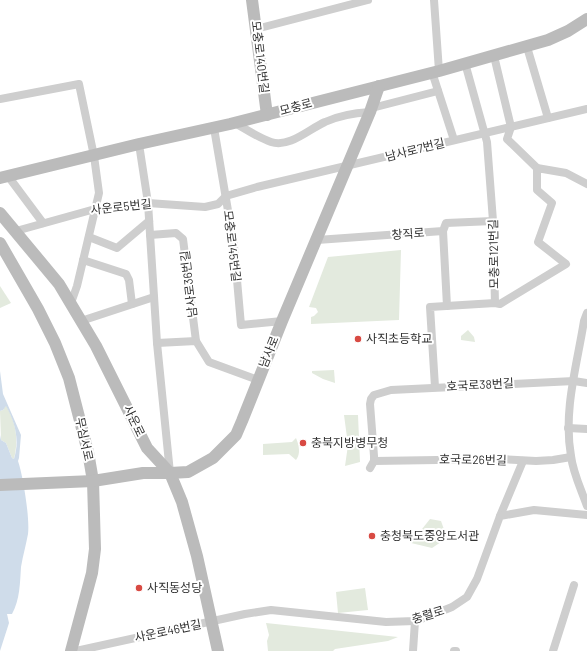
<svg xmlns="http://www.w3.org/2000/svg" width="587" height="651" font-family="Barlow,'Noto Sans KR',sans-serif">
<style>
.green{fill:#e3eade}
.water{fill:#cfdcea}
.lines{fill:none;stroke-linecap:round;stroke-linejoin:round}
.street{stroke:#cecece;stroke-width:8}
.secondary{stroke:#bbb;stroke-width:12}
.poi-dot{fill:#d84a43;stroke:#fff;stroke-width:1.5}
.labels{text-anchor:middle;stroke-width:4;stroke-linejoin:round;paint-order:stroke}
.street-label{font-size:12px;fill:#313131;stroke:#fff}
.poi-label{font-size:12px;fill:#313131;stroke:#fff;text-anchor:start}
</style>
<rect width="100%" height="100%" fill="#fff"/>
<!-- green -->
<g class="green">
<path d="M401 250 399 320 311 324V317L314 316 318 312 316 308 309 307 328 257Z"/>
<path d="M0 286 11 303 0 308Z"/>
<path d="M468 330 474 337 475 342 461 340V336Z"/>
<path d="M334 370 335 383 323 379 312 373V371Z"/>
<path d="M6 405C16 423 19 439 14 459L12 458 6 443 1 440 0 411 3 410Z"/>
<path d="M344 415H358L360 462 345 466 348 445Z"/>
<path d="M296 438C299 445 301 454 296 460L289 454 263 455V444L292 442Z"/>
<path d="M430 519 441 521 447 538 432 548 411 543Z"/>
<path d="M365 588 368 610 338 613 336 592Z"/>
<path d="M266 623 398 637 388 641 335 649 333 651H268L267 641 269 635Z"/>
</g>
<!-- water -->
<path class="water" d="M0 371 3 394 21 435 19 458 18 461C23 475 30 519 28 534 26 545 23 555 21 567 20 582 20 600 12 614H7L9 623 0 651V435L1 440 6 443 12 458 14 459C20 440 15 422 6 406L3 410 0 411Z"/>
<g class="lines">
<!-- street -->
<g class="street">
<path d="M434 0 439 71"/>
<path d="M256 29 368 0"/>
<path d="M527 47 548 118"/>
<path d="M494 56 511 127 507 139 537 168"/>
<path d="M465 63 487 142 493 221 495 303"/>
<path d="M432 72 454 140"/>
<path d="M0 99 79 84 94 156 99 193 77 286 71 303"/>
<path d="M372 108 438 91"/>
<path d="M235 123C247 130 259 138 271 142 290 148 309 129 325 122 340 115 354 113 370 112"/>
<path d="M214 128 234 246 241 325 282 321"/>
<path d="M139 144 148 203 157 343 170 473"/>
<path d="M8 176 43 223"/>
<path d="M16 231 95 209 148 203 205 207 218 204 226 196 257 187 587 109"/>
<path d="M443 231 447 306"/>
<path d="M150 235 176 233 183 239 196 341"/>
<path d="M89 237 117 248 149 221"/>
<path d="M317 240 443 231 446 223 493 221"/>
<path d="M83 260 126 274 129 280 132 304"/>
<path d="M587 313 584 321C577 365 563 411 571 456 573 473 581 489 587 506"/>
<path d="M81 321 154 297"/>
<path d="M157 343 196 341 209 362 258 380"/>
<path d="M435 387 430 307 495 303 500 304 566 264 538 242 552 203 537 190V168L566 173 587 184"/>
<path d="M568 428 587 429"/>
<path d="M374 461 500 459 536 461 553 460 571 457"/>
<path d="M370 468 374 461V456L370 404 371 399 374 395 391 390 574 381 587 383"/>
<path d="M500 516 523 461"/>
<path d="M76 651 245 614 271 610 386 622 415 621 427 617 452 607 467 597 477 579 500 516 534 510 587 515"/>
<path d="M413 651 415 621"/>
<path d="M454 651H456"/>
<path d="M553 651 574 585"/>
</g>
<!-- secondary -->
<g class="secondary">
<path d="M252 0 267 115"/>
<path d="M0 178 139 144 230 124 439 71 548 40 568 31 587 19"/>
<path d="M0 213 59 284 96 346 147 448 170 473 182 502 197 556 218 651"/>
<path d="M0 243 38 309 55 343 69 378 88 452 93 481 95 549 92 573 71 651"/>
<path d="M0 485 93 481 143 473H170L188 472 213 458 236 435 242 421 282 321 370 112 379 86"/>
</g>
</g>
<!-- markers -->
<g class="poi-dot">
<circle cx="358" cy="339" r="4"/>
<circle cx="303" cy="443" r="4"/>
<circle cx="372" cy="536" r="4"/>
<circle cx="139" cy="588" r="4"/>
</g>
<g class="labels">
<!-- street labels -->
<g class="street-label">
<text transform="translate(260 57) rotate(83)" y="4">모충로140번길</text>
<text transform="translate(296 107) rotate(-15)" y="4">모충로</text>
<text transform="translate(415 150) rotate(-14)" y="4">남사로7번길</text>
<text transform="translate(121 207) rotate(-6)" y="4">사운로5번길</text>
<text transform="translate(408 234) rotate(-4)" y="4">창직로</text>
<text transform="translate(232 246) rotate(83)" y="4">모충로145번길</text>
<text transform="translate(494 254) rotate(-91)" y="4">모충로121번길</text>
<text transform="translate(189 284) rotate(-97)" y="4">남사로36번길</text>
<text transform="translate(269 352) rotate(-68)" y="4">남사로</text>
<text transform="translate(480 385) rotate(-3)" y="4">호국로38번길</text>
<text transform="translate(134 421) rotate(64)" y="4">사운로</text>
<text transform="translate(84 439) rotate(78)" y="4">무심서로</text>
<text transform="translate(473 460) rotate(1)" y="4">호국로26번길</text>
<text transform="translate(428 615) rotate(-17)" y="4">충렬로</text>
<text transform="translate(168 631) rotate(-12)" y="4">사운로46번길</text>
</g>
<!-- poi labels -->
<g class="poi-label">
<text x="366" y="343">사직초등학교</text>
<text x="311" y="447">충북지방병무청</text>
<text x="380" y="540">충청북도중앙도서관</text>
<text x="147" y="592">사직동성당</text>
</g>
</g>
</svg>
